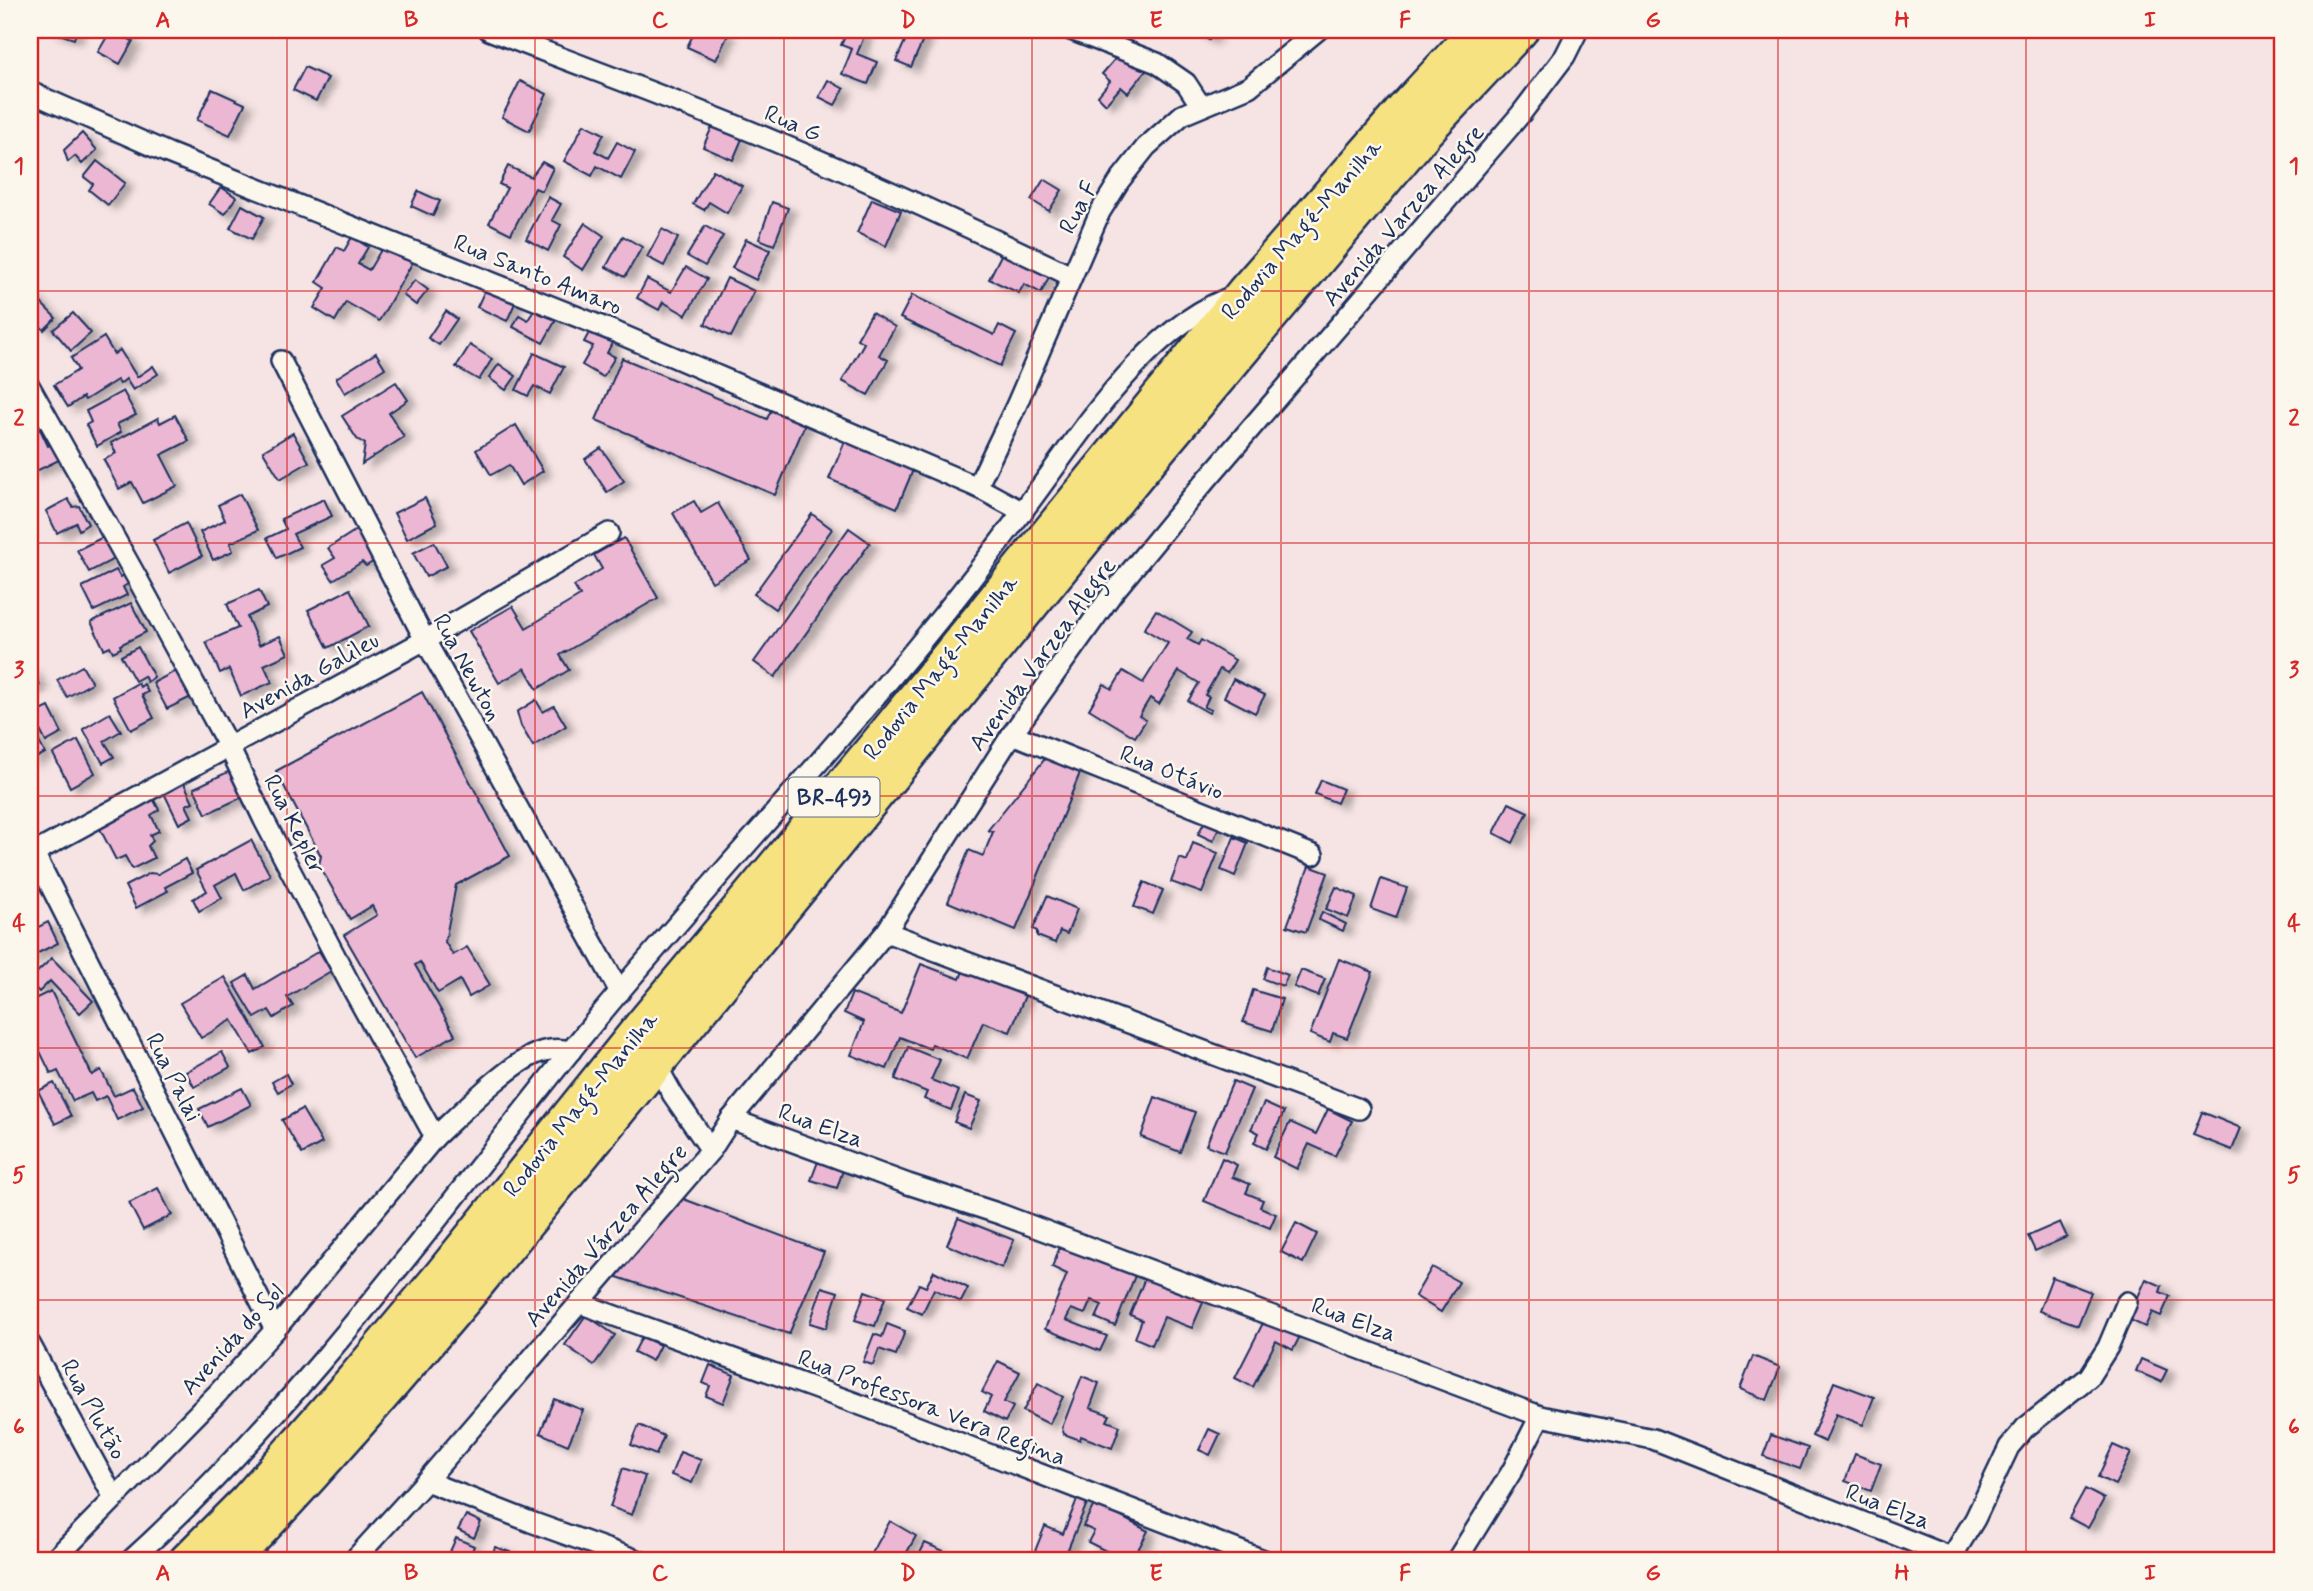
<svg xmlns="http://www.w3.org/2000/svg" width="2313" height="1591" font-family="Mynerve,sans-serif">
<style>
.building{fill:#ecb7d2;stroke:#1b2f5e;stroke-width:2;filter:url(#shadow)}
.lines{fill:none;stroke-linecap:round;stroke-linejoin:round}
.street-casing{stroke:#1b2f5e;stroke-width:24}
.highway-casing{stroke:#1b2f5e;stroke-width:40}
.street{stroke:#fbf7ec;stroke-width:19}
.highway{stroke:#f7e281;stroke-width:35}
.grid{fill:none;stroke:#d62828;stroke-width:2;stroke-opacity:0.55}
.labels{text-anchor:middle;stroke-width:5;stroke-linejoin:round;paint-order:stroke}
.shield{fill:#fbf7ec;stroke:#5e6b89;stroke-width:2}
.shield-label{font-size:23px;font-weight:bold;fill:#1b2f5e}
.street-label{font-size:24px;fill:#1b2f5e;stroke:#fbf7ec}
.neatline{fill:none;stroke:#d62828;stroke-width:2.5}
.grid-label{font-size:23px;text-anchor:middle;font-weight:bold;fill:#d62828}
</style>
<defs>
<filter id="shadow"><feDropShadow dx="8" dy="4.5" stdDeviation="3.5" flood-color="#0004"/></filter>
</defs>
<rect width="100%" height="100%" fill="#f6e4e4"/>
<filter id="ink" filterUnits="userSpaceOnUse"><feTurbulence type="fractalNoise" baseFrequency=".0143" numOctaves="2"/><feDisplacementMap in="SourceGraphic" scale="14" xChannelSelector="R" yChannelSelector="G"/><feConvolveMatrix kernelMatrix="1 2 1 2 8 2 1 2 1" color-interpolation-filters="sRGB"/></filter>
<g filter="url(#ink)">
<!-- building -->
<g class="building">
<path d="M47 30H77L74 39Z"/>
<path d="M111 30 133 41 120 64 98 52Z"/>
<path d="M686 30H718L728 35 716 60 687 47 694 33Z"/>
<path d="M848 30H855L865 34 857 54 877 62 868 84 842 74 852 49 841 45Z"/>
<path d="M910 30 925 36 911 67 896 61Z"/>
<path d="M1193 30H1215L1209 40Z"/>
<path d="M1122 51 1146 71 1128 93 1121 87 1106 104 1098 96 1110 81 1102 74Z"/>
<path d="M305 67 328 78 316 101 293 90Z"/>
<path d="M828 80 844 89 835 105 819 97Z"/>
<path d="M520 81 547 94 529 131 502 117Z"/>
<path d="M212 89 245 104 230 135 197 120Z"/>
<path d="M584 124 604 134 595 151 608 158 617 142 635 152 621 179 597 166 592 176 564 161Z"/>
<path d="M712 127 742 139 733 160 703 147Z"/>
<path d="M82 133 97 150 82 164 75 156 68 162 64 150Z"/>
<path d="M97 161 125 183 108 205 89 190 93 184 84 177Z"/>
<path d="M542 162 553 168 542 191 535 188 511 234 489 223 507 188 499 184 508 166 531 177Z"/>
<path d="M713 170 742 186 727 213 709 202 704 210 693 204Z"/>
<path d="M1044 179 1062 190 1049 211 1031 200Z"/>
<path d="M221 187 236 197 225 214 209 204Z"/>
<path d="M418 191 440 201 433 216 411 206Z"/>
<path d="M548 197 561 204 552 220 561 225 548 251 526 239Z"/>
<path d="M872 199 901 211 886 246 857 233Z"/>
<path d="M772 202 788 208 774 245 759 239Z"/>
<path d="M242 205 264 217 252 239 230 228Z"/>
<path d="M585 223 604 236 583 270 563 257Z"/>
<path d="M705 226 723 236 705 266 687 256Z"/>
<path d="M662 229 678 238 664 266 647 257Z"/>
<path d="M623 236 642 247 625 277 606 267Z"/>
<path d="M352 237 368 247 358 264 369 270 385 243 414 260 379 321 346 302 335 321 314 308 326 288 317 282 337 247 344 251Z"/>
<path d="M746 239 770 250 756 280 732 268Z"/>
<path d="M1002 253 1049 277 1041 293 1024 284 1019 293 989 279Z"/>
<path d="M686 267 707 279 686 315 663 302 659 310 637 298 647 279 671 292Z"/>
<path d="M727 278 754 291 731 337 705 324Z"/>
<path d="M415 280 428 290 416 305 403 295Z"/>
<path d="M486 288 516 301 507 321 477 307Z"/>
<path d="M33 295 56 318 44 330 30 316V298Z"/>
<path d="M912 295 994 335 999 325 1016 334 1000 366 900 318Z"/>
<path d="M536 307 557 318 543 343 513 327 519 315 528 320Z"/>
<path d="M446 311 457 319 439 345 428 338Z"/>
<path d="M73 313 91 333 71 351 53 330Z"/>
<path d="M872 313 895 327 879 355 888 360 868 395 842 381 864 343 857 339Z"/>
<path d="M591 329 613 341 607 353 615 357 603 377 582 365 593 346 584 342Z"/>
<path d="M104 337 114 354 120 350 137 377 153 366 158 374 133 390 126 379 120 384 117 380 85 400 83 397 68 407 54 385 78 370 71 358Z"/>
<path d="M470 345 492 359 479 380 456 367Z"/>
<path d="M376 353 385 368 345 393 336 378Z"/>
<path d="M534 353 564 367 550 394 534 386 528 396 516 390Z"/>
<path d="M622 358 767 419 772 408 806 422 775 495 596 420Z"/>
<path d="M499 364 516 376 506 390 489 378Z"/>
<path d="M396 382 408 400 389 413 404 437 362 464 365 444 357 439 342 416Z"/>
<path d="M123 391 136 415 117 424 121 432 97 446 86 425 91 422 86 411Z"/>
<path d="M175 415 189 441 161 455 177 486 143 503 132 482 119 489 104 460 116 453 111 443 158 418 160 423Z"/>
<path d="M516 425 543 471 521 485 509 465 491 475 476 450Z"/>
<path d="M40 429 48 446 54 443 61 459 30 474V434Z"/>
<path d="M293 433 309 462 280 479 263 451Z"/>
<path d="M845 441 913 470 897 508 829 479Z"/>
<path d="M601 448 624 481 607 492 585 459Z"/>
<path d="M240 494 258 530 230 543 233 551 213 560 200 532 225 520 218 505Z"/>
<path d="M425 498 437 523 407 539 394 513Z"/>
<path d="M68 499 73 507 79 506 88 524 79 530 76 523 57 533 46 511Z"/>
<path d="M324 499 332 516 293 534 300 547 277 558 267 538 286 529 281 519Z"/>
<path d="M694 501 701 513 718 503 751 560 712 582 673 513Z"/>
<path d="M812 514 832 529 775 609 754 594Z"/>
<path d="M186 523 202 556 169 573 153 540Z"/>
<path d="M849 528 870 543 775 677 754 662Z"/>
<path d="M358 529 376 560 366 566 362 562 333 580 323 565 335 558 328 548Z"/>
<path d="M103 537 118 557 89 572 77 550Z"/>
<path d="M624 538 658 598 560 655 569 670 537 689 525 668 499 683 469 631 513 606 526 628 580 596 574 586 602 569 594 555Z"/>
<path d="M434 542 447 566 426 577 413 553Z"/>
<path d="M116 570 120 577 127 574 131 582 123 587 127 595 94 611 82 587Z"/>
<path d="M350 589 369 626 328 648 308 610Z"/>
<path d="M259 590 267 607 247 617 259 645 280 636 288 654 264 665 272 682 241 696 229 669 220 673 206 642 238 628 227 604Z"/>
<path d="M131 603 146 632 120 645 121 648 113 652 110 646 104 649 91 622Z"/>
<path d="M1156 610 1192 632 1187 639 1198 645 1201 640 1235 660 1227 673 1220 669 1205 695 1209 697 1204 707 1211 710 1209 713 1188 701 1199 683 1179 671 1159 704 1150 698 1139 716 1146 720 1135 737 1089 709 1104 684 1112 689 1123 671 1143 683 1168 643 1144 629Z"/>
<path d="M138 647 154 677 147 682 144 676 135 681 121 656Z"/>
<path d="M82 666 92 683 67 697 57 680Z"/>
<path d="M30 667 40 685 30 691Z"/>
<path d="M179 669 193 696 167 709 153 683Z"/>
<path d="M1233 679 1265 695 1255 713 1224 697Z"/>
<path d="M138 683 140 687 144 684 148 692 142 695 154 718 131 730 113 697Z"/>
<path d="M422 692 510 856 456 885 445 942 453 955 467 947 490 985 469 997 460 980 438 993 420 962 415 965 455 1035 415 1058 344 935 377 915 372 906 350 919 319 865 321 856 276 771Z"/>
<path d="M536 700 543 712 554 706 566 726 533 746 521 726 517 712Z"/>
<path d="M49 707 62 733 46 742 32 715Z"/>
<path d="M110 713 121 731 104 741 114 757 103 763 83 729Z"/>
<path d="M30 725 45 753 30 761Z"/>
<path d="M78 740 95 773 70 787 53 754Z"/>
<path d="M1048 755 1082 768 1016 930 948 902 969 850 983 856 993 832 988 830Z"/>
<path d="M232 770 245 796 206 814 194 788Z"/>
<path d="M1321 780 1343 789 1337 803 1315 794Z"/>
<path d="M183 781 193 802 186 805 192 817 179 824 163 791Z"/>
<path d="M152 796 159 810 151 815 159 831 150 835 153 841 148 846 154 858 132 869 125 856 116 860 100 829 122 817 120 812Z"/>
<path d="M1509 803 1528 812 1513 843 1494 833Z"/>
<path d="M1206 819 1220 826 1213 841 1198 834Z"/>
<path d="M1234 837 1248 843 1235 876 1221 870Z"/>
<path d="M251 840 270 875 244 890 236 873 215 885 222 898 199 911 193 899 207 891 196 870Z"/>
<path d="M1193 843 1218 853 1202 893 1171 882 1180 858 1187 861Z"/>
<path d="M185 859 192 873 165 887 168 891 136 908 125 886 150 873 158 874Z"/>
<path d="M1309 866 1328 873 1306 932 1287 926Z"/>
<path d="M1381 879 1407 888 1396 918 1371 909Z"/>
<path d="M1144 882 1163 890 1153 914 1134 907Z"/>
<path d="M1336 887 1357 896 1348 918 1326 909Z"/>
<path d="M1047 896 1077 909 1067 934 1060 931 1055 943 1037 936V931L1033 929Z"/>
<path d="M1322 912 1346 924 1343 931 1319 920Z"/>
<path d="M48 922 58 943 32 956 34 959 30 961V931Z"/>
<path d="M319 951 331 971 287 997 293 1006 274 1018 269 1010 255 1018 234 983 248 975 255 989Z"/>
<path d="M52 958 93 1001 80 1013 50 981 39 992 30 983V979Z"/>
<path d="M1339 959 1373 972 1347 1038 1333 1033 1330 1042 1310 1034Z"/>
<path d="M921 964 960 979 965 966 1027 991 1010 1032 983 1022 967 1059 932 1044 930 1049 900 1037 887 1069 851 1055 864 1022 844 1013 852 993 901 1013Z"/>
<path d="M1267 967 1288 975 1283 986 1263 979Z"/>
<path d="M1301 970 1325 979 1318 996 1294 987Z"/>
<path d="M225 977 265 1047 252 1054 232 1020 201 1038 180 1003Z"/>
<path d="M1253 990 1282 999 1272 1031 1243 1022Z"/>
<path d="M51 991 92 1075 101 1070 114 1096 133 1087 143 1107 117 1120 106 1096 95 1101 91 1093 73 1101 58 1071 51 1074 33 1037 30 1039V1001Z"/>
<path d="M908 1047 940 1060 931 1080 959 1091 951 1110 924 1099 927 1092 895 1079Z"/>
<path d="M222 1052 230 1067 194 1087 186 1072Z"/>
<path d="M286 1074 291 1084 278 1092 272 1082Z"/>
<path d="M1233 1081 1252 1089 1225 1152 1206 1145Z"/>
<path d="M54 1083 71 1116 55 1124 38 1091Z"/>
<path d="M242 1088 251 1105 208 1127 199 1109Z"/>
<path d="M965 1095 981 1101 969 1128 954 1122Z"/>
<path d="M1155 1097 1195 1112 1180 1152 1141 1137Z"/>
<path d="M1264 1103 1284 1112 1266 1149 1254 1143 1259 1133 1251 1129Z"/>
<path d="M302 1109 322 1143 302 1154 282 1120Z"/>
<path d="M1328 1109 1352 1121 1335 1156 1309 1144 1297 1169 1273 1157 1290 1122 1316 1134Z"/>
<path d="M2202 1112 2241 1128 2232 1150 2193 1135Z"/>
<path d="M1222 1158 1237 1165 1232 1177 1250 1184 1246 1193 1263 1200 1260 1207 1276 1214 1270 1228 1204 1201Z"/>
<path d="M819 1159 844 1167 837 1188 811 1180Z"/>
<path d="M158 1188 172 1215 143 1230 129 1203Z"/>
<path d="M681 1198 824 1252 789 1334 614 1276Z"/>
<path d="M958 1218 1014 1240 1002 1268 947 1245Z"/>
<path d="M2060 1222 2067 1237 2035 1251 2028 1236Z"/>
<path d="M1296 1223 1317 1234 1303 1263 1281 1252Z"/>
<path d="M1062 1242 1136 1273 1115 1326 1096 1318 1102 1305 1091 1300 1085 1314 1071 1309 1066 1320 1107 1336 1100 1351 1045 1329 1067 1274 1052 1267Z"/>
<path d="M1432 1267 1459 1282 1441 1312 1415 1296Z"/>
<path d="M934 1271 968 1288 961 1302 934 1289 922 1314 907 1307 919 1284 926 1287Z"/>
<path d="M1147 1273 1205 1298 1192 1328 1164 1317 1152 1345 1135 1338 1142 1320 1130 1315Z"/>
<path d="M2052 1277 2091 1292 2078 1325 2039 1311Z"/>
<path d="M2146 1279 2162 1286 2160 1292 2170 1296 2161 1316 2152 1312 2145 1327 2128 1319Z"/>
<path d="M822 1287 838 1292 826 1328 810 1323Z"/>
<path d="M865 1291 885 1298 875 1326 855 1320Z"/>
<path d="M586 1315 615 1335 594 1365 565 1345Z"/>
<path d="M1265 1319 1300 1336 1293 1350 1276 1341 1253 1387 1235 1378Z"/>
<path d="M887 1324 905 1331 896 1355 879 1349 873 1365 863 1362 874 1334 882 1337Z"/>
<path d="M642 1337 660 1345 652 1361 634 1352Z"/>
<path d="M1753 1356 1780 1367 1767 1400 1740 1389Z"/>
<path d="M2141 1359 2167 1370 2161 1382 2136 1371Z"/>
<path d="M998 1361 1020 1372 1004 1402 1013 1407 1005 1422 984 1411 991 1397 982 1392Z"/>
<path d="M710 1365 734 1375 723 1403 706 1396 710 1386 703 1383Z"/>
<path d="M1082 1376 1099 1383 1090 1408 1110 1415 1107 1421 1120 1426 1112 1448 1081 1436 1080 1440 1064 1434 1062 1428Z"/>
<path d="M1834 1382 1874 1397 1863 1425 1836 1414 1825 1442 1812 1436Z"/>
<path d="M1038 1383 1063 1397 1049 1424 1023 1411Z"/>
<path d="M554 1399 583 1410 568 1445 540 1433Z"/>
<path d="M639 1425 664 1436 656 1455 631 1445Z"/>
<path d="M1209 1429 1220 1434 1210 1455 1199 1450Z"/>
<path d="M1771 1435 1808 1448 1800 1469 1763 1456Z"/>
<path d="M2113 1445 2131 1453 2115 1485 2098 1477Z"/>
<path d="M680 1452 701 1460 692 1483 671 1475Z"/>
<path d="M1855 1454 1881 1464 1871 1491 1845 1481Z"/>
<path d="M623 1468 645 1476 632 1515 610 1507Z"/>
<path d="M2085 1489 2104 1499 2088 1528 2069 1518Z"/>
<path d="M1078 1497 1088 1501 1063 1561H1031L1045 1526 1063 1534Z"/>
<path d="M1095 1503 1148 1531 1132 1561H1126L1088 1542 1094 1531 1083 1526Z"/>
<path d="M466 1515 481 1522 474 1538 458 1530Z"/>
<path d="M890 1521 916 1536 902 1561H882L871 1555Z"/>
<path d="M456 1538 474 1546 468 1561H461L448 1556Z"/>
<path d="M925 1543 953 1555 951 1561H916Z"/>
<path d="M495 1547 510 1552 506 1561H490Z"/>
</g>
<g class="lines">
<!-- street casing -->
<g class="street-casing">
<g id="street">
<path d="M489 30C586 68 685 103 781 144 879 185 975 230 1071 276"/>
<path d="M1071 30 1157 63 1186 83 1201 106"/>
<path d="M30 92 168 153 613 331 977 487 1023 512"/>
<path d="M281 361 425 640 620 992"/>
<path d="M30 387 137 578 229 747 264 820 352 988 435 1137C461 1113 507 1065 538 1053 549 1049 561 1049 571 1051"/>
<path d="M977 487 1016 406 1100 212 1120 180 1146 147 1182 115 1249 87 1318 30"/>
<path d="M1012 734 1313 855"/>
<path d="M30 845 275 1330"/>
<path d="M30 855 425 640 609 533"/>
<path d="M886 932 1359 1109"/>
<path d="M655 1063 673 1095 711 1150"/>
<path d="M731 1119 908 1184 1000 1214 1540 1416 1653 1439 1961 1561"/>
<path d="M579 1303 869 1408 1266 1561"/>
<path d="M30 1344 114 1498"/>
<path d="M426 1481 531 1522 640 1561"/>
<path d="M1951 1558 1975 1519 2009 1447 2025 1428 2089 1377 2108 1347 2127 1302"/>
<path d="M53 1561 217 1394 275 1330 435 1137"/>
<path d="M130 1561C298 1409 432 1224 573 1048 685 909 808 780 921 642 957 598 992 553 1025 508 1080 435 1148 323 1237 295"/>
<path d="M353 1561 426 1481 711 1150 731 1119 886 932 1012 734 1112 594 1196 492 1520 115 1565 56 1578 30"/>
<path d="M1456 1561 1512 1471 1540 1416"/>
</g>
</g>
<!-- highway casing -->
<g class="highway-casing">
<g id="highway">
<path d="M187 1561 247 1501 354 1380 442 1275 643 1025 887 733 1244 293 1404 110 1478 30"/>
<path d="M230 1561C313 1476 390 1386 467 1295L1137 474 1426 130 1520 30"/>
</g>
</g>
<!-- street -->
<use href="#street" class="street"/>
<!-- highway -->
<use href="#highway" class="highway"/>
</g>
</g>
<!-- grid -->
<path class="grid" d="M287 30V1561M535 30V1561M784 30V1561M1032 30V1561M1281 30V1561M1529 30V1561M1778 30V1561M2026 30V1561M30 291H2283M30 543H2283M30 796H2283M30 1048H2283M30 1300H2283"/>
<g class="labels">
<!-- shield labels -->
<rect class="shield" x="788.5" y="777.5" width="91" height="39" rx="5"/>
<g class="shield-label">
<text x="834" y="805">BR-493</text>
</g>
<!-- street labels -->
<g class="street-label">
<text transform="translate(793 123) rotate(23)" y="8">Rua G</text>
<text transform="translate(1078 207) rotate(-62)" y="8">Rua F</text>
<text transform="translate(1403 215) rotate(-49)" y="8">Avenida Varzea Alegre</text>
<text transform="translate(1301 229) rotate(-49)" y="8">Rodovia Magé-Manilha</text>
<text transform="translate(538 274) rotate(22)" y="8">Rua Santo Amaro</text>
<text transform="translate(1042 654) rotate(-54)" y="8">Avenida Varzea Alegre</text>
<text transform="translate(468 667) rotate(61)" y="8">Rua Newton</text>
<text transform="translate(940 667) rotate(-51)" y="8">Rodovia Magé-Manilha</text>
<text transform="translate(309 675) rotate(-29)" y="8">Avenida Galileu</text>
<text transform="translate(1172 772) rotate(22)" y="8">Rua Otávio</text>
<text transform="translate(295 824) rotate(63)" y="8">Rua Kepler</text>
<text transform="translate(174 1077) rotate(63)" y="8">Rua Palai</text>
<text transform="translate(580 1104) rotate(-51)" y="8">Rodovia Magé-Manilha</text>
<text transform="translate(821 1125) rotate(20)" y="8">Rua Elza</text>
<text transform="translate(606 1235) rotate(-49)" y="8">Avenida Várzea Alegre</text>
<text transform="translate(1354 1319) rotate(20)" y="8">Rua Elza</text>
<text transform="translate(232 1339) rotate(-48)" y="8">Avenida do Sol</text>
<text transform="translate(932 1407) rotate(21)" y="8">Rua Professora Vera Regina</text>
<text transform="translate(94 1409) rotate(61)" y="8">Rua Plutão</text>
<text transform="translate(1888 1506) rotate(21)" y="8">Rua Elza</text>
</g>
</g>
<!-- margin -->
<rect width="2313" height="1591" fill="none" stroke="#fbf7ec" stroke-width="77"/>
<rect x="38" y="38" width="2236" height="1514" class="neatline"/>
<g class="grid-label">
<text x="163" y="27">A</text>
<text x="411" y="27">B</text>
<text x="660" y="27">C</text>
<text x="908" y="27">D</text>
<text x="1156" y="27">E</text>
<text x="1405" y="27">F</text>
<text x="1653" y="27">G</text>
<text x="1902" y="27">H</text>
<text x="2150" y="27">I</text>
<text x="19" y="173">1</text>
<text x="2294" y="173">1</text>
<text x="19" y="425">2</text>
<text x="2294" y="425">2</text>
<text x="19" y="677">3</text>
<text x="2294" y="677">3</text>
<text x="19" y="930">4</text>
<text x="2294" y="930">4</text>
<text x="19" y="1182">5</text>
<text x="2294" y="1182">5</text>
<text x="19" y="1434">6</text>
<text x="2294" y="1434">6</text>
<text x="163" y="1580">A</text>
<text x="411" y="1580">B</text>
<text x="660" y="1580">C</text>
<text x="908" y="1580">D</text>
<text x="1156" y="1580">E</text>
<text x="1405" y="1580">F</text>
<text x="1653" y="1580">G</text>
<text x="1902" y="1580">H</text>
<text x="2150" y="1580">I</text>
</g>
</svg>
